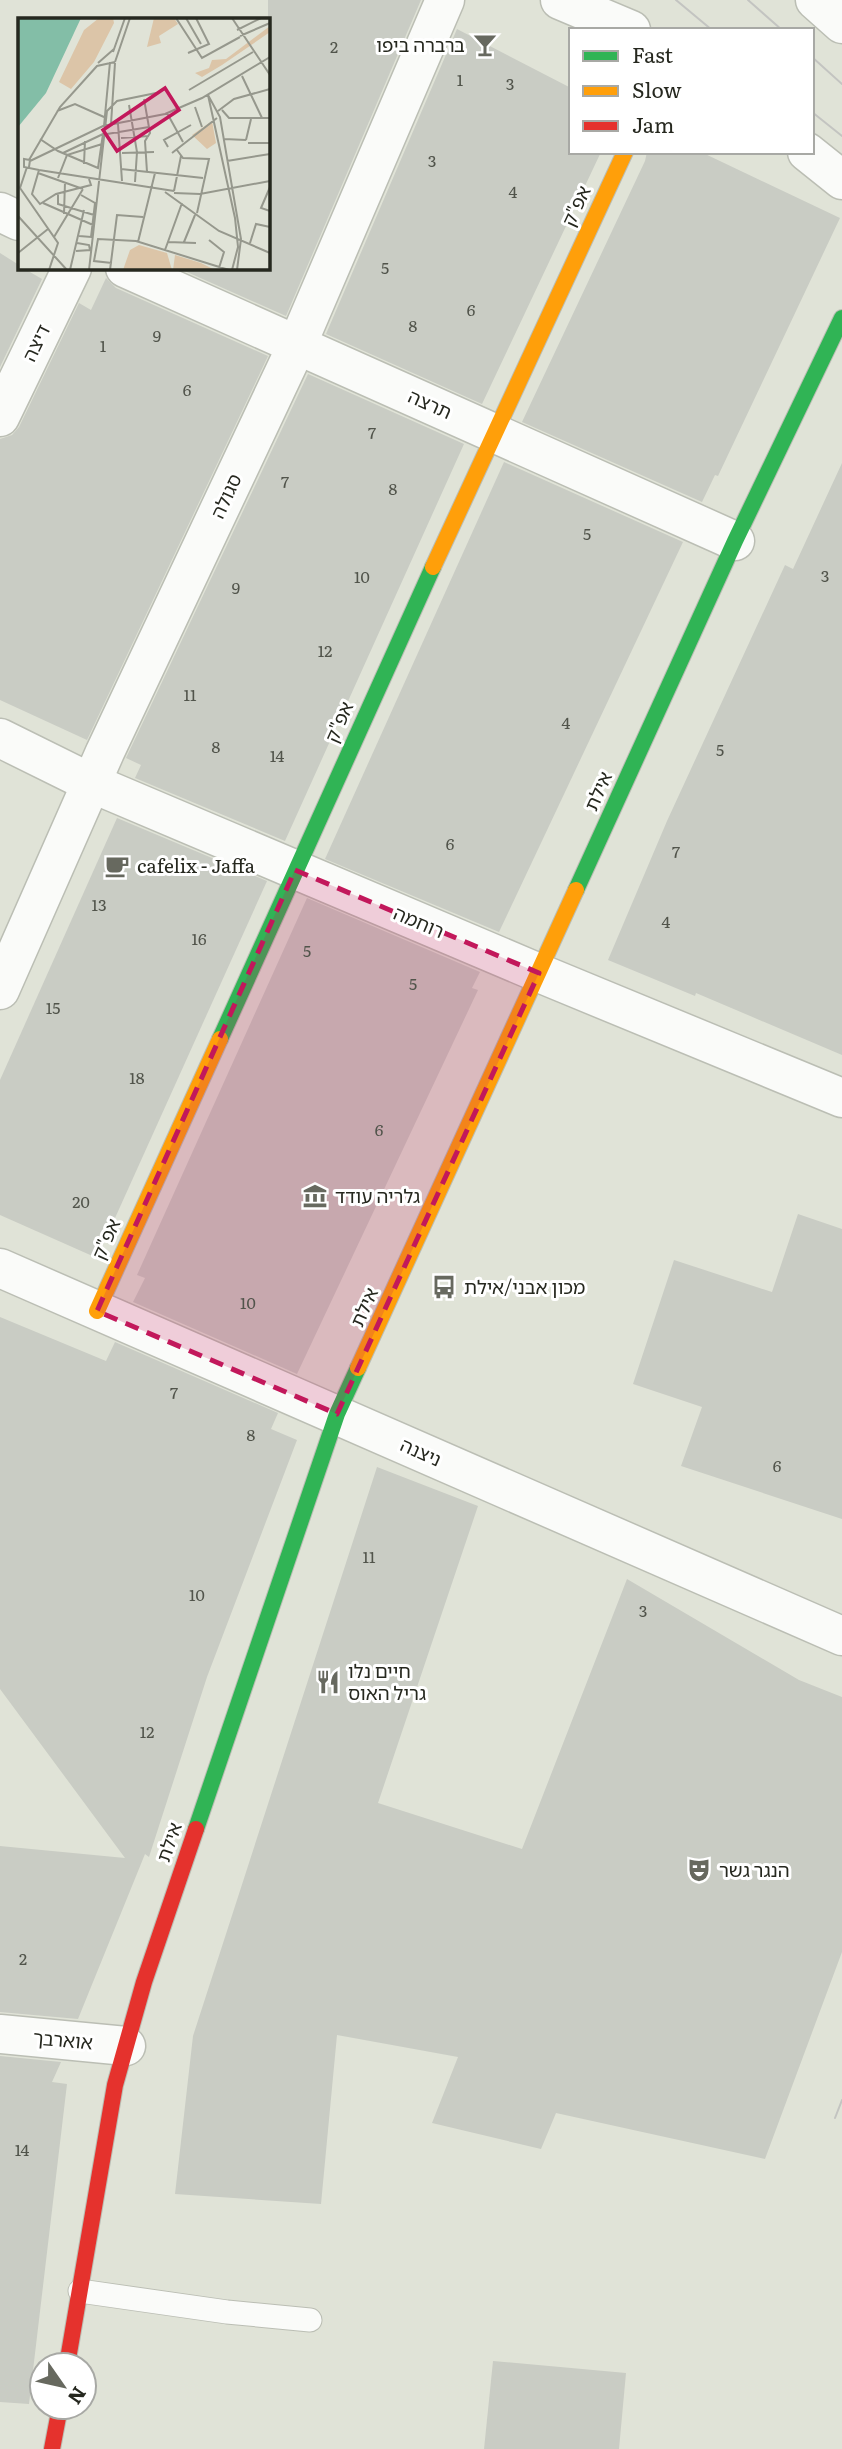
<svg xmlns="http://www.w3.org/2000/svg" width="842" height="2449" font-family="Literata,'Noto Sans Hebrew',serif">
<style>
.building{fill:#c9ccc4}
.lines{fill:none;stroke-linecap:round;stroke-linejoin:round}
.lane-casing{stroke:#bbbeb4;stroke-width:25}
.street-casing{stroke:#bbbeb4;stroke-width:41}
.fast-casing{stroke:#bbbeb4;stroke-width:18}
.slow-casing{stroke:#bbbeb4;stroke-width:18}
.jam-casing{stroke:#bbbeb4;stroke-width:18}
.lane{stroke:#fafbf9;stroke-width:23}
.street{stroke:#fafbf9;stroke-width:38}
.fast{stroke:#30b455;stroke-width:16}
.slow{stroke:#ff9f0a;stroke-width:16}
.jam{stroke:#e5322d;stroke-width:16}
.tram{stroke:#c3c4c1;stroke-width:2}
.marked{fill:#c2185b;fill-opacity:0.2;stroke:#c2185b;stroke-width:5;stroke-dasharray:14 9;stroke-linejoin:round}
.labels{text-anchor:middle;stroke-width:6;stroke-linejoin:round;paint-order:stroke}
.number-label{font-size:16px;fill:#51544b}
.poi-label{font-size:19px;fill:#26281f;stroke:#fff;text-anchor:start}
.street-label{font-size:19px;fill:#26281f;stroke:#fff}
.inset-road{fill:none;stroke:#96988d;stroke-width:2}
.view{fill:#c2185b;fill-opacity:0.15;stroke:#c2185b;stroke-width:3.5}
.inset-edge{fill:none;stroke:#26281f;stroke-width:3.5}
</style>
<rect width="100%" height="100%" fill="#e0e3d7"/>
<!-- building -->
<g class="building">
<path d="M268 0H421L286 316 178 268H268Z"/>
<path d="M457 29 571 88V152H601L482 404 326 334Z"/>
<path d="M647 152H701L840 218 718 476 715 475 702 502 522 422 645 161Z"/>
<path d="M0 253 19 265V268H23L42 279 0 367Z"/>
<path d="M106 278 116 288 268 356 87 740 0 700V439L12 435 19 427 79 303 91 310Z"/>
<path d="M308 374 464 444 285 841 135 778 141 765 126 758Z"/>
<path d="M504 462 683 542 499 932 325 859Z"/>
<path d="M842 463V1055L696 993 695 996 608 960 667 821 785 565 793 569Z"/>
<path d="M117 818 267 881 97 1258 0 1215V1080Z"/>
<path d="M307 898 480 972 472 988 478 990 297 1374 133 1302 145 1278 137 1275Z"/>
<path d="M798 1214 842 1229V1519L681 1466 702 1407 633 1384 674 1260 772 1292Z"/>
<path d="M0 1317 106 1361 115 1342 278 1413 271 1429 297 1440 207 1677 149 1857 145 1854 78 2019 0 2012V1846L125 1858 0 1689Z"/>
<path d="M377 1467 478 1506 378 1803 522 1849 627 1579 799 1680 842 1697V1952L765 2159 556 2113 541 2149 432 2123 458 2057 337 2035 321 2204 175 2194 193 2036Z"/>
<path d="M0 2056 61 2062 52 2082 67 2084 29 2404 0 2402Z"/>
<path d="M493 2361 626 2373 619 2449H484Z"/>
</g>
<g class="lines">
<!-- lane casing -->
<g class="lane-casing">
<path id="lane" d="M80 2291 227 2312 310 2320"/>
</g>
<!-- street casing -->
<g class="street-casing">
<g id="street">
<path d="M560 0 631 30"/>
<path d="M815 0 842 24"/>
<path d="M807 152 842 180"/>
<path d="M0 212 19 221"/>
<path d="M125 268 735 541"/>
<path d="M0 417 72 268"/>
<path d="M0 738 91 783 539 973 842 1098"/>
<path d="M0 990 105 752 297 345 445 0"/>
<path d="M0 1268 842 1636"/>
<path d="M0 2034 126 2046"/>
</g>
</g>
<!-- fast casing -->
<g class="fast-casing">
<g id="fast">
<path d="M576 890 735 541 842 318"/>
<path d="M220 1039 433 567"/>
<path d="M196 1829 337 1414 358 1368"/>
</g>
</g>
<!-- slow casing -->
<g class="slow-casing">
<g id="slow">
<path d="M433 567 625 152"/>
<path d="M97 1311 220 1039"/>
<path d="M358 1368 576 890"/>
</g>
</g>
<!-- jam casing -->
<g class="jam-casing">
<g id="jam">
<path d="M67 2365 115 2085 144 1982 196 1829"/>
<path d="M52 2449 60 2407"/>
</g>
</g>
<!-- lane -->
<use href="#lane" class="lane"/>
<!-- street -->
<use href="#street" class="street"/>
<!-- fast -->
<use href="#fast" class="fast"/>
<!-- slow -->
<use href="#slow" class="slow"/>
<!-- jam -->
<use href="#jam" class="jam"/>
<!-- tram -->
<g class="tram">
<path d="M676 0 712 30"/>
<path d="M748 0 782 30"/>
<path d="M812 57 842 84"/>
<path d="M812 112 842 136"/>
<path d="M835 2118 842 2100"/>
</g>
</g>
<!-- marked area -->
<path class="marked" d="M295 870 539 973 337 1414 97 1311Z"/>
<!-- icons -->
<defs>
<g id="bar-bare" transform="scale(1.89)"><path d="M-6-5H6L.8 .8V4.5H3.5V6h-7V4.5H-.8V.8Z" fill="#67695f" stroke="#fff" stroke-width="2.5" paint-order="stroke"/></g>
<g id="cafe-bare" transform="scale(1.89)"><path d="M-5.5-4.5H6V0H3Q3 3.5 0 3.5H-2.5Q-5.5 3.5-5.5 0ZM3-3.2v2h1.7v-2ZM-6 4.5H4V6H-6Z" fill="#67695f" stroke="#fff" stroke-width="2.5" paint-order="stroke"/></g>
<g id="museum-bare" transform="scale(1.89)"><path d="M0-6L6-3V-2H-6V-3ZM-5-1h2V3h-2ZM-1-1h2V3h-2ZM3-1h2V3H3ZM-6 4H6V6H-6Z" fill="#67695f" stroke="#fff" stroke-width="2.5" paint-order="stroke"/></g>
<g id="bus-bare" transform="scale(1.89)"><path d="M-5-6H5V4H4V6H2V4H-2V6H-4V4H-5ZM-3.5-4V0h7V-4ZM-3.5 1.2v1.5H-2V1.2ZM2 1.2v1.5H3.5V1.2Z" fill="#67695f" stroke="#fff" stroke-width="2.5" paint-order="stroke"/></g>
<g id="restaurant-bare" transform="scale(1.89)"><path d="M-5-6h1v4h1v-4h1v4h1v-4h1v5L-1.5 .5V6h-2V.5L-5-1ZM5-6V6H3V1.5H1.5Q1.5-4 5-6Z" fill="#67695f" stroke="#fff" stroke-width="2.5" paint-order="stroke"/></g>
<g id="theatre-bare" transform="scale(1.89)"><path d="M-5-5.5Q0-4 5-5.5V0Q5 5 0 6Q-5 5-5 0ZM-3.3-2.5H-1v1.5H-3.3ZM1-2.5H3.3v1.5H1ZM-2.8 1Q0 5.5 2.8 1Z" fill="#67695f" stroke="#fff" stroke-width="2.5" paint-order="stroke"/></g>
</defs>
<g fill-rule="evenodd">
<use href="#bar-bare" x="485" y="45"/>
<use href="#cafe-bare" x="117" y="866"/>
<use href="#museum-bare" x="315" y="1196"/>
<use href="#bus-bare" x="444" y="1287"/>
<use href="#restaurant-bare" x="328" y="1682"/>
<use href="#theatre-bare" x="699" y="1870"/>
</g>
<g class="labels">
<!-- number labels -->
<g class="number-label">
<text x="334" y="53">2</text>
<text x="460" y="86">1</text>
<text x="510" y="90">3</text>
<text x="432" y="167">3</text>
<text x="513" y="198">4</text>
<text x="385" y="274">5</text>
<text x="471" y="316">6</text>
<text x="413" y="332">8</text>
<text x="157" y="342">9</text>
<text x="103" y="352">1</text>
<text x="187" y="396">6</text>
<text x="372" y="439">7</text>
<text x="285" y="488">7</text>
<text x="393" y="495">8</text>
<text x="587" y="540">5</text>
<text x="825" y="582">3</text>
<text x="362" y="583">10</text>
<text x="236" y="594">9</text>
<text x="325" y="657">12</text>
<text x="190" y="701">11</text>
<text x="566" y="729">4</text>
<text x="216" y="753">8</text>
<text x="720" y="756">5</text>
<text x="277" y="762">14</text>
<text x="450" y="850">6</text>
<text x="676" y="858">7</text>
<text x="99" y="911">13</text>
<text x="666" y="928">4</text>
<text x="199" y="945">16</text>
<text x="307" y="957">5</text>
<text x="413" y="990">5</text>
<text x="53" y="1014">15</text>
<text x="137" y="1084">18</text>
<text x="379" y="1136">6</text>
<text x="81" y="1208">20</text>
<text x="248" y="1309">10</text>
<text x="174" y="1399">7</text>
<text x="251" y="1441">8</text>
<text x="777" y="1472">6</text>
<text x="369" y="1563">11</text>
<text x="197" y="1601">10</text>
<text x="643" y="1617">3</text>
<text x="147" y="1738">12</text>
<text x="23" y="1965">2</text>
<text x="22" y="2156">14</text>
</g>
<!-- poi labels -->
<g class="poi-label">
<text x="465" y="52" text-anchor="end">ברברה ביפו</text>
<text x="137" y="873">cafelix - Jaffa</text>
<text x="335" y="1203">גלריה עודד</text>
<text x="464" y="1294">מכון אבני/אילת</text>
<text x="348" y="1678">חיים נלו<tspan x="348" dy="22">גריל האוס</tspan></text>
<text x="719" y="1877">הנגר גשר</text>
</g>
<!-- street labels -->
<g class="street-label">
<text transform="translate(576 206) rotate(-65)" y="7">אפ"ק</text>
<text transform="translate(36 343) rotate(-64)" y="7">דיצה</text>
<text transform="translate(430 404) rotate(24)" y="7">תרצה</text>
<text transform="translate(226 496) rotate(-65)" y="7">סגולה</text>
<text transform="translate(339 722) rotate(-66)" y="7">אפ"ק</text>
<text transform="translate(598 791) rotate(-66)" y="7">אילת</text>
<text transform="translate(419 922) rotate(23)" y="7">רוחמה</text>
<text transform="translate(106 1239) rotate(-66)" y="7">אפ"ק</text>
<text transform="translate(364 1307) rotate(-66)" y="7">אילת</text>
<text transform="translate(421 1452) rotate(24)" y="7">ניצנה</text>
<text transform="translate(169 1842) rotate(-71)" y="7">אילת</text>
<text transform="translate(63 2040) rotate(5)" y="7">אוארבך</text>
</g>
</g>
<!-- overview -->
<g transform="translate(18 18)">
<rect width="252" height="252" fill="#e0e3d7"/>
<path d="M81 0H95L96 5 76 44 53 71 41 64 66 12ZM136 0H156L160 6 141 18 143 25 129 29ZM252 8V14L204 47 184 59 177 55 191 50 194 42 208 41ZM194 103 198 125 189 131 174 117ZM121 227 149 235 154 252H105L112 232ZM157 237 183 245 197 252H155Z" fill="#dcc5a8"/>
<path d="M0 0H63L28 75 0 109Z" fill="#83bea7"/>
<path class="inset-road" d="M158 0 184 40 222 19M168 0 183 26M214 0 252 57M219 12 243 0M222 18 252 5M95 34 107 0M170 35 191 26 178 0M97 44 112 0M80 45 96 31M224 58 244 100M171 72 235 34M126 81 132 115 127 123 129 154M111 87 119 134 117 164M177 89 184 109M204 92 211 100H252M39 93 57 86 86 99M200 93 216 81 252 71M149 95 165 124M93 106 97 45M100 106 104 163M86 108 92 44M89 116 131 109M103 120 131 118M22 121 40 133 80 150 85 116 45 135M206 121 228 122M228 122 233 101M230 125H252M150 129 146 122 173 107M159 132 165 140 191 141 179 195M104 135 136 134M154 135 199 100M11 142 42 89 79 48 97 44M12 143 85 108 147 96 184 80 252 39M209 143 252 136M66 146 67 123M11 149 12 142 6 141V149L21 152 156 173M103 151 185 160M21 152 14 176 22 186 38 176 73 167 71 161M20 155 65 171M40 160 49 137 84 126M252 169 243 190 252 193M2 170 40 225 31 252M2 170 9 149M156 173 163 138M147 174 201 213 252 235M40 175V186L76 197M156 175 182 176 252 163M25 185 75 207M46 196 47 164M0 198 49 252M61 218 73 219 77 185 63 177M36 219 65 171M191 222 206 234 201 250M120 224 137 155M150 224 178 225M166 224 177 197M232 225 238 206 252 209M147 232 164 185M58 233 72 232 71 227 59 225M0 235 30 211M94 245 76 243 80 221 118 223 211 252M52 252 66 192M71 252 89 93 99 83 138 75M92 252 99 197 125 199M214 252 220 229 217 200 190 77 202 99 223 221 219 252"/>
<path class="view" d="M147 70 161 92 99 133 85 112Z"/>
<rect width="252" height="252" class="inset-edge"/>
</g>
<!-- legend -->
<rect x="569" y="28" width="245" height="126" fill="#ffffff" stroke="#a8a9a5" stroke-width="2"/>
<rect x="583" y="51" width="35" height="10" fill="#30b455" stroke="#a8a9a5" stroke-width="2"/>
<text x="632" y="63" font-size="21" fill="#26281f">Fast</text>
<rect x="583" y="86" width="35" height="10" fill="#ff9f0a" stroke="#a8a9a5" stroke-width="2"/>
<text x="632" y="98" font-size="21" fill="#26281f">Slow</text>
<rect x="583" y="121" width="35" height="10" fill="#e5322d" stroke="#a8a9a5" stroke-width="2"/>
<text x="632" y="133" font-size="21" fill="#26281f">Jam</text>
<!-- north arrow -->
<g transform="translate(63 2386) rotate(124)"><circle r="33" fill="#ffffff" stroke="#a8a9a5" stroke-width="2"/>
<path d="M0-5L12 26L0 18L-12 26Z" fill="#67695f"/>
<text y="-10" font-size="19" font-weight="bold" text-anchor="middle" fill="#26281f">N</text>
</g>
</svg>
